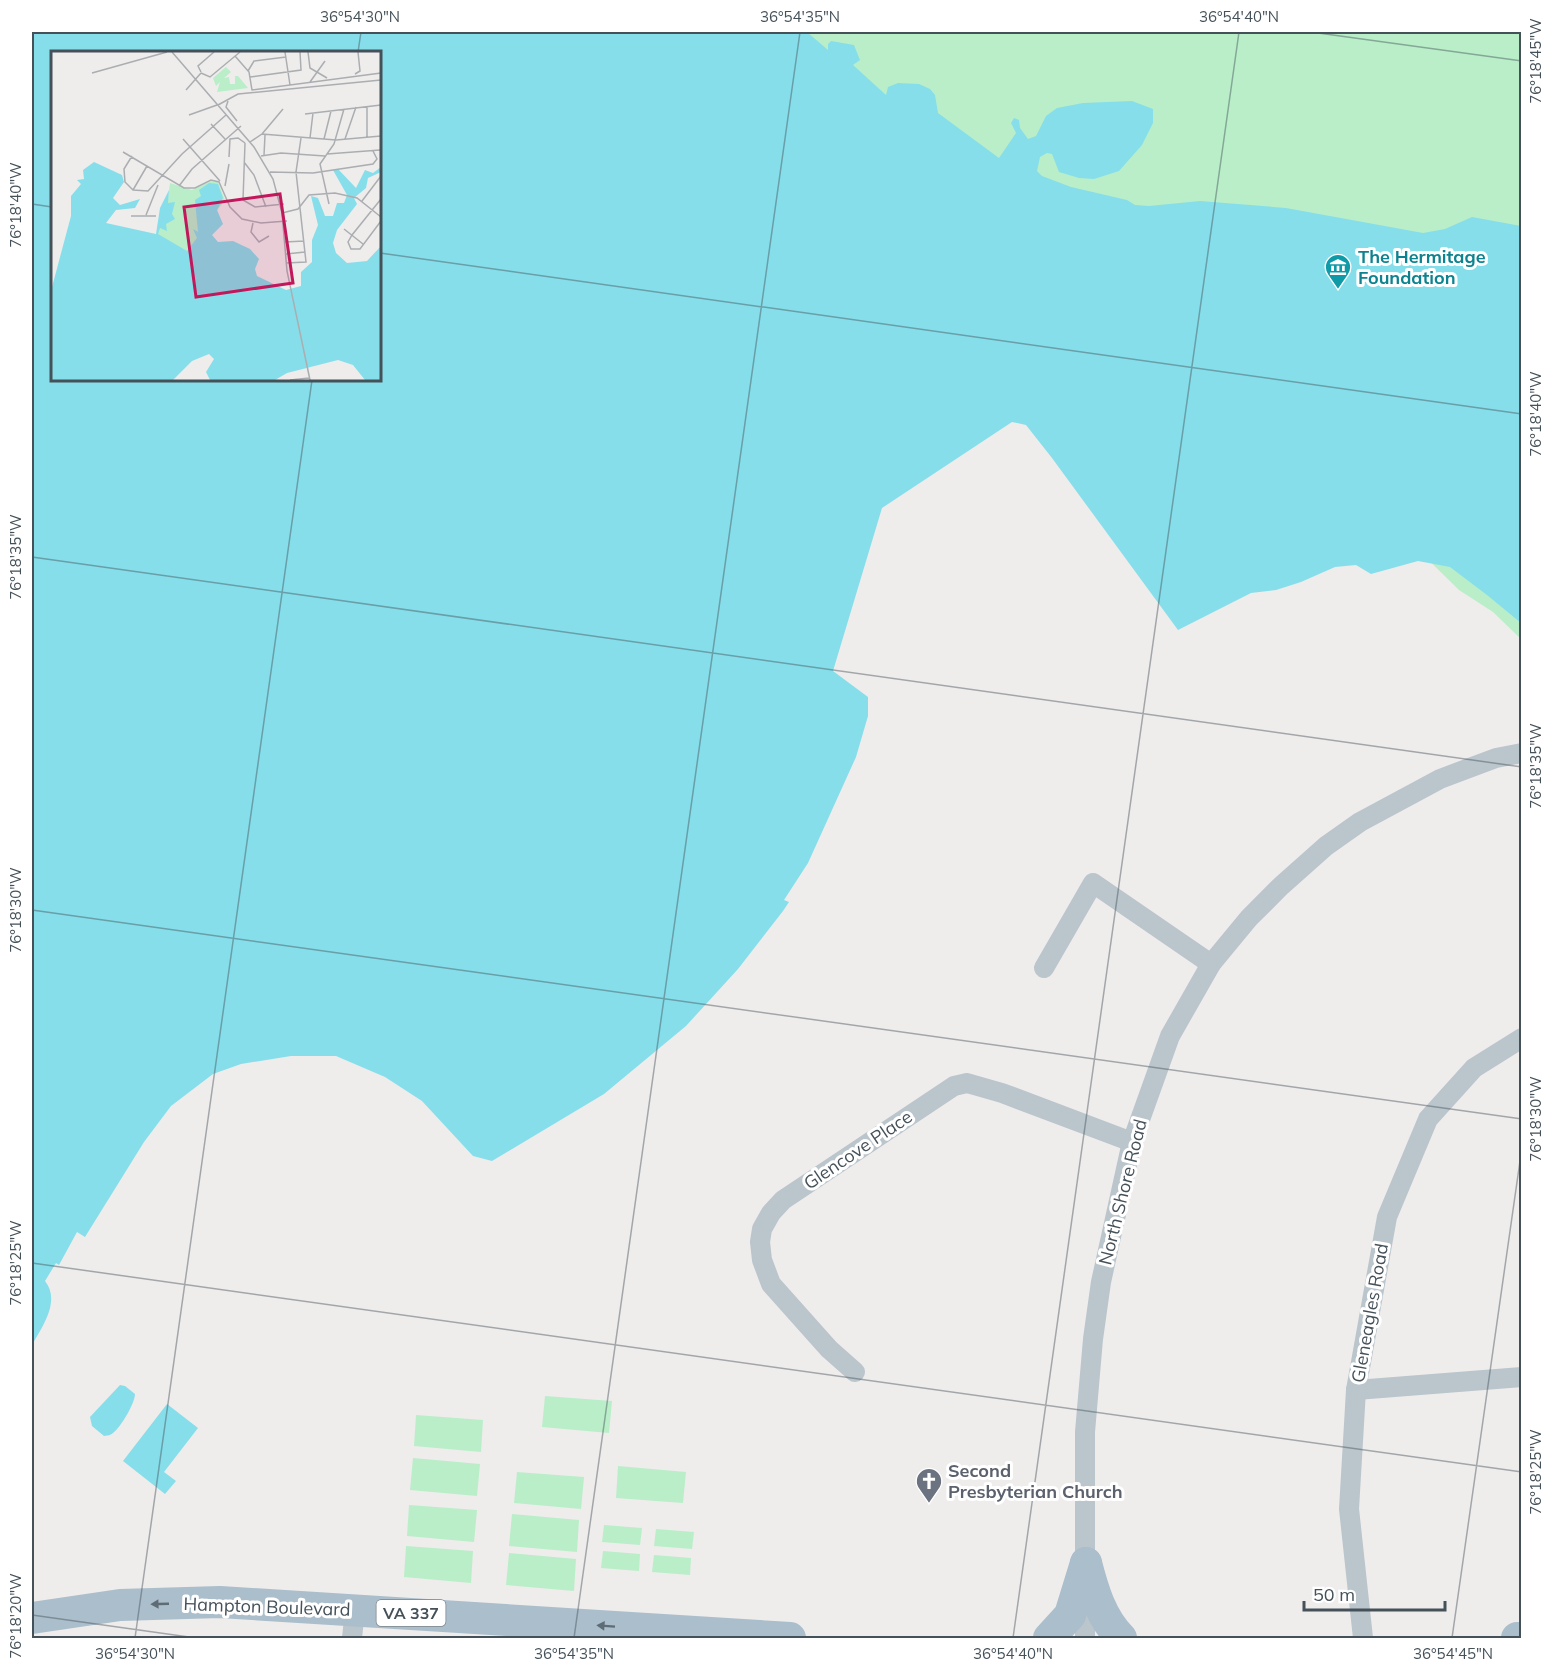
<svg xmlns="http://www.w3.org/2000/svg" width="1553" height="1670" font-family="Mulish,sans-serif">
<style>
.green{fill:#b9eec9}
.water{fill:#86deea;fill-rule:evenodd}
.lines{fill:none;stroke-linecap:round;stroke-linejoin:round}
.street{stroke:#bac5cc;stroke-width:20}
.primary{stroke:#abbecb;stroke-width:32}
.oneway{fill:#5e6c76}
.ticks{fill:none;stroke:#455159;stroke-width:1.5;stroke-opacity:0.45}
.labels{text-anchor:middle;stroke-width:6;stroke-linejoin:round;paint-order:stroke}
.shield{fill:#fff;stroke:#7d858b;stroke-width:1.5}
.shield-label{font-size:16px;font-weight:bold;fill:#455159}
.culture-label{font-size:18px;font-weight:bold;fill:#0d838f;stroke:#fff;text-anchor:start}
.street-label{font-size:18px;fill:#455159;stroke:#fff}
.worship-label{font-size:18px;font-weight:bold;fill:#5b616d;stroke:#fff;text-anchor:start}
.inset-road{fill:none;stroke:#abaeb1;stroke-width:1.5}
.view{fill:#c2185b;fill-opacity:0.15;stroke:#c2185b;stroke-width:3}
.inset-edge{fill:none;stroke:#455159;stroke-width:3}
.neatline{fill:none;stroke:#455159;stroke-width:2}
.ticks-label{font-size:15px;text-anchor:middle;fill:#455159}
</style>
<rect width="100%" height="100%" fill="#efecec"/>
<!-- green -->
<g class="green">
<path d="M428 32H1521V639L1493 612 1459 590 1061 199Z"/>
<path d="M545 1396 612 1401 609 1433 542 1427Z"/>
<path d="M416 1415 483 1420 481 1452 414 1446Z"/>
<path d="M413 1458 480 1464 477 1496 410 1490Z"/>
<path d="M618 1466 686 1472 683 1503 616 1498Z"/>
<path d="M517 1472 584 1477 581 1509 514 1503Z"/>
<path d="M409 1505 477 1510 474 1542 407 1536Z"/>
<path d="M512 1514 579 1520 577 1552 509 1546Z"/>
<path d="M604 1525 642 1528 640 1545 602 1542Z"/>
<path d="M656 1529 694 1532 692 1549 654 1546Z"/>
<path d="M406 1546 473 1551 471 1583 404 1577Z"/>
<path d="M603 1551 640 1554 639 1571 601 1568Z"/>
<path d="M509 1553 576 1559 574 1591 506 1585Z"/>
<path d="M654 1555 691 1558 690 1575 652 1572Z"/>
</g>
<!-- water -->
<g class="water">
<path d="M32 32H807L828 50V44L831 41 854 45 860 60 853 65 886 95 888 87 898 83 919 84 930 89 935 95 938 113 999 158 1016 133 1011 123 1014 118 1019 120 1020 128 1028 139 1036 136 1046 116 1057 108 1083 103 1132 101 1153 109V123L1142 145 1119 171 1094 179 1079 178 1059 172 1052 154 1047 153 1040 157 1037 171 1042 176 1071 187 1127 200 1135 205 1149 206 1200 201 1286 208 1423 233 1445 229 1472 217 1521 226V623L1487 595 1450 567 1418 561 1371 574 1356 565 1335 567 1301 582 1276 590 1251 593 1178 630 1052 458 1026 425 1012 422 882 508 833 671 868 697V716L856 757 808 863 784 900 789 902 783 911 738 969 686 1026 604 1094 492 1161 473 1156 422 1101 385 1077 336 1056H291L241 1064 213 1074 171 1106 144 1142 85 1237 77 1232 59 1265 56 1263 45 1281C61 1301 42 1327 32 1345ZM52 52H380V380H52Z"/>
<path d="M120 1385 125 1386 135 1394C135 1403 121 1427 113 1433 109 1436 109 1435 104 1436L92 1426 90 1417Z"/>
<path d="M167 1404 198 1428 164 1472 176 1481 165 1494 123 1461Z"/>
</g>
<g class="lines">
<!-- street -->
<g class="street">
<path d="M1044 968 1093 883 1211 964"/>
<path d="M855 1372 829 1349 771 1284 762 1260 760 1242 762 1229 771 1213 783 1200 954 1086 967 1083 1002 1093 1132 1142"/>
<path d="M1356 1390 1522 1377"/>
<path d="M352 1638 355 1610"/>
<path d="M1085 1638V1432L1093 1339 1101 1282 1132 1142 1170 1036 1211 964 1249 918 1281 886 1326 846 1360 822 1440 779 1496 758 1522 753"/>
<path d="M1363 1638 1349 1509 1356 1390 1387 1217 1428 1119 1474 1068 1522 1038"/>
</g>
<!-- primary -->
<g class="primary">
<path d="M1086 1563C1093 1590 1101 1618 1121 1638"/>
<path d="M32 1618 120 1605 220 1602 790 1638"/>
<path d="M1049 1638 1070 1615 1086 1563"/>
<path d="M1517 1638H1522"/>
</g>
</g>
<!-- one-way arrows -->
<defs><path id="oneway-solid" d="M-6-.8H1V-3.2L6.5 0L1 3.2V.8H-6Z" transform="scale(1.5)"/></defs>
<g class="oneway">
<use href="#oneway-solid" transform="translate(160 1604) rotate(178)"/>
<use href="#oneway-solid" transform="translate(606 1626) rotate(-176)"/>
</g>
<!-- ticks -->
<path class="ticks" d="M1311 32 1522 61M358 52 361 32M32 204 52 207M380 253 1522 414M32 557 1522 767M32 910 1522 1119M32 1263 1522 1472M32 1615 196 1638M135 1638 312 380M574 1638 800 32M1013 1638 1239 32M1452 1638 1522 1147"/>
<!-- icons -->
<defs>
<g id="museum-pin" transform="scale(1.35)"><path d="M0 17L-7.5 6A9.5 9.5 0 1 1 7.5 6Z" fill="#0f9aa8" stroke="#fff"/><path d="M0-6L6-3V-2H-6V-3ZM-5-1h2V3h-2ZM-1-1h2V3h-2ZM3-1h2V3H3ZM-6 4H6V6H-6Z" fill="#fff"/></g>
<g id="church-pin" transform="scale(1.35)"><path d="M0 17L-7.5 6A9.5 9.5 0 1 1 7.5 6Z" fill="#6b7280" stroke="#fff"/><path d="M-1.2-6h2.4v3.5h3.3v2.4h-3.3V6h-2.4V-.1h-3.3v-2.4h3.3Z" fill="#fff"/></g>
</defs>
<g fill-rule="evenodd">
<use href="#museum-pin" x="1338" y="267"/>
<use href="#church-pin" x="929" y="1481"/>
</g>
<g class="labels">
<!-- shield labels -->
<rect class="shield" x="376.5" y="1600" width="69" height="26" rx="4.5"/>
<g class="shield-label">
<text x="411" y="1619">VA 337</text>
</g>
<!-- culture labels -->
<g class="culture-label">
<text x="1358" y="263">The Hermitage<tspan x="1358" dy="21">Foundation</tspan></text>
</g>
<!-- street labels -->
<g class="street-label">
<text transform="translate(858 1150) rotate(-34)" y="6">Glencove Place</text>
<text transform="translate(1123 1192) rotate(-76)" y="6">North Shore Road</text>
<text transform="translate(1370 1313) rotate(-80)" y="6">Gleneagles Road</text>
<text transform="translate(267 1607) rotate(2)" y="6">Hampton Boulevard</text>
</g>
<!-- worship labels -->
<g class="worship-label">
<text x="948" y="1477">Second<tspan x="948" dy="21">Presbyterian Church</tspan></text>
</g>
</g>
<!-- overview -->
<g transform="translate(51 51)">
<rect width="330" height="330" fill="#efecec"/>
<path d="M175 16 180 21 173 27 178 26 179 33H184V25H187L197 37 166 41 169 31 165 35 162 27ZM160 130 167 131 174 149 148 183 139 227 104 186 115 164 119 132 141 139Z" fill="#b9eec9"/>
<path d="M43 111 71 124 73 131 62 147 69 154 89 148 84 157 65 159 55 172 105 183 109 157 118 139 117 152 124 151 121 163 124 168 115 173 116 180 109 177 107 183 136 200 146 187 142 178 147 181 144 149 150 145 148 139 158 132 167 133 172 147 166 159 172 173 161 184 167 191 182 190 199 198 208 208 204 218 206 225 235 239 250 235V221L261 211V189L267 174 260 145 267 147 274 165H282L286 152H293L296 144 282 119 287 118 305 137 314 119 322 122 330 116V121L317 127 315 137 303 147 306 153 286 179 282 192 285 202 296 212 316 210 330 195V329H314L302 314 287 309 236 322 224 329H159L155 321 163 308 158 303 141 310 122 329H0L1 236 20 165V145L30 133 26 129 33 128 32 119Z" fill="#86deea"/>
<path class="inset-road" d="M121 1 203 96 222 128 231 162 236 220 259 329M234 1 239 34M257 1 259 17 276 27M184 5 198 21 201 39 330 22M197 20 203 10 235 6M150 21 147 15 163 1M41 22 116 1M150 22 159 26 189 1M304 23 309 20 307 1M199 26 250 19 249 1M259 31 274 10M135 39 150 22M177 50 175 56 186 70M167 54 187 43 330 29M316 55V86M254 63 330 54M138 64 166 54M160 73 174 88M211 83 232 58M259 87 262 62M132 88 169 130M273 88 280 60M294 88 305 56M199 91 211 83 285 89 330 85M194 92 192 149 204 156 233 153M72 101 133 137H144L160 129 168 131 179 156 191 168 210 172 236 170M276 103 329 99M213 104 214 84M81 105 73 118 74 131 82 139 97 140 131 103 175 64M210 105 230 102 274 105M178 106 179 88 187 87 194 92M193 111 203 124 215 156M219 121 262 122 322 113 326 108 322 100M128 135 141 118 190 75M174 135 178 113M82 139 96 115M330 148 301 184 297 191 300 198H309L330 170M311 150 330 125M278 153 269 113 283 93 293 58M231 162 247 158 258 144 284 142 306 147 330 166M95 164 107 134M80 165H105M202 172 200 181 208 191 218 185M293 178 312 193M234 191 253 190M235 203 254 201M235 212 255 211 245 121 250 87M239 329 258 327"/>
<path class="view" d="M229 143 242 232 145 246 133 156Z"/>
<rect width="330" height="330" class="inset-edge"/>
</g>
<!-- border -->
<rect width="1553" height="1670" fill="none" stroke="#ffffff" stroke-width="66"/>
<!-- scale -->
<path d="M1304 1601v9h141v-9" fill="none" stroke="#455159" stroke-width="3"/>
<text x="1313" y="1601" font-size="18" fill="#455159" stroke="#ffffff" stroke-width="4.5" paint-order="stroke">50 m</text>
<rect x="33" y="33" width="1487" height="1604" class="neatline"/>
<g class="ticks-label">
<text x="360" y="22">36°54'30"N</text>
<text x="800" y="22">36°54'35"N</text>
<text x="1239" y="22">36°54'40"N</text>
<text transform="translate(1536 61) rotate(-90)" y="5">76°18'45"W</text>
<text transform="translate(16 205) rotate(-90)" y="5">76°18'40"W</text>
<text transform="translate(1536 414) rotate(-90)" y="5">76°18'40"W</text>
<text transform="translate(16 557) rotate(-90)" y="5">76°18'35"W</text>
<text transform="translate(1536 766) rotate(-90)" y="5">76°18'35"W</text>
<text transform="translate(16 910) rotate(-90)" y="5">76°18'30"W</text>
<text transform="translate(1536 1119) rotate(-90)" y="5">76°18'30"W</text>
<text transform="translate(16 1263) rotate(-90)" y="5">76°18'25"W</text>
<text transform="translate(1536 1472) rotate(-90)" y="5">76°18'25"W</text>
<text transform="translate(16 1616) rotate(-90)" y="5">76°18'20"W</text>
<text x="135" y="1659">36°54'30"N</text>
<text x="574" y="1659">36°54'35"N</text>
<text x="1013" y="1659">36°54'40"N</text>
<text x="1453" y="1659">36°54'45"N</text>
</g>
</svg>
